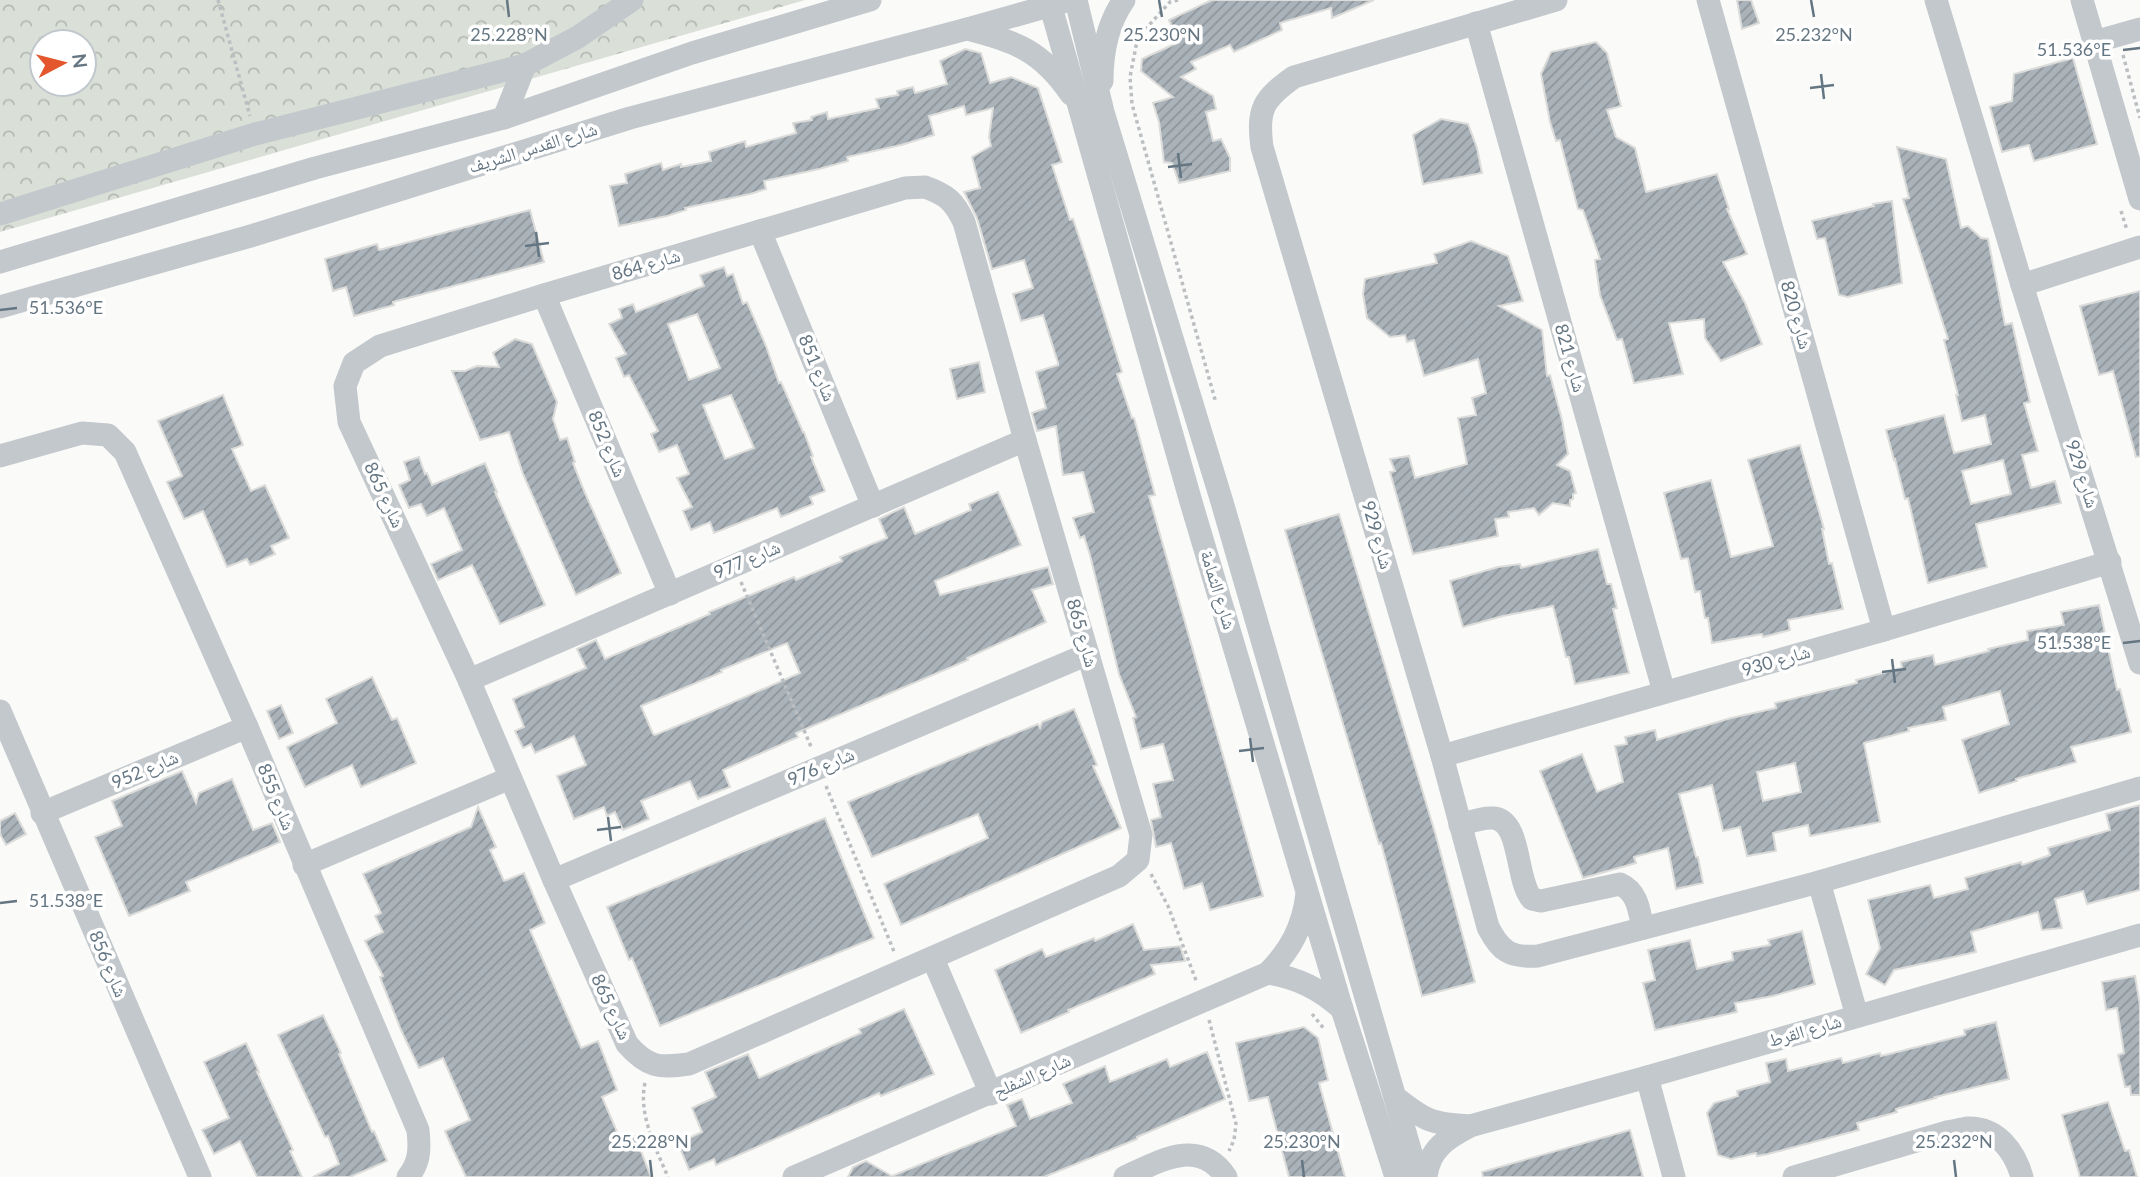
<svg xmlns="http://www.w3.org/2000/svg" width="2140" height="1177" font-family="Lato,'Noto Naskh Arabic',sans-serif">
<style>
.forest{fill:url(#forest-crowns);fill-rule:evenodd}
.building{fill:url(#building-hatch);stroke:#dcdcda;stroke-width:2;fill-rule:evenodd}
.lines{fill:none;stroke-linecap:round;stroke-linejoin:round}
.path{stroke:#bbbfc2;stroke-width:3.5;stroke-dasharray:3.5 3.5;stroke-linecap:butt}
.minor{stroke:#c3c8cc;stroke-width:23}
.ticks{fill:none;stroke:#657683;stroke-width:2.5}
.labels{text-anchor:middle;stroke-width:7;stroke-linejoin:round;paint-order:stroke}
.street-label{font-size:18px;fill:#657683;stroke:#fff}
.ticks-label{font-size:18px;text-anchor:middle;fill:#657683;stroke:#fff;stroke-width:7;stroke-linejoin:round;paint-order:stroke}
</style>
<defs>
<pattern id="forest-crowns" width="20" height="18" patternUnits="userSpaceOnUse" patternTransform="scale(1.75)"><rect width="20" height="18" fill="#dadfd7"/><path d="M2 6a3 3 0 1 1 6 0M12 15a3 3 0 1 1 6 0" fill="none" stroke="#b4b9b4"/></pattern>
<pattern id="building-hatch" width="6" height="6" patternUnits="userSpaceOnUse" patternTransform="scale(1.75)"><rect width="6" height="6" fill="#aab3b9"/><path d="M-1 1l2-2M0 6l6-6M5 7l2-2" fill="none" stroke="#8e969c"/></pattern>
</defs>
<rect width="100%" height="100%" fill="#fafaf8"/>
<!-- forest -->
<path class="forest" d="M0 0H805L0 232ZM42 42H84V84H42Z"/>
<!-- building -->
<g class="building">
<path d="M1212 0H1374L1332 18 1331 8 1280 23 1282 30 1234 52 1230 45 1191 62 1196 69 1181 77 1213 96 1216 109 1206 112 1213 141 1221 139 1230 158V171L1179 183 1172 163 1164 162 1159 122 1153 103 1173 97 1141 71 1142 59 1179 42 1169 20Z"/>
<path d="M1737 0H1751L1759 23 1742 29Z"/>
<path d="M1596 42 1607 53 1621 106 1607 110 1616 137 1635 148 1646 192 1717 174 1729 209H1727L1747 254 1723 262 1745 303 1762 344 1721 361 1705 338 1704 319 1669 323 1683 374 1634 383 1622 339 1617 340 1600 295 1595 260 1600 259 1583 210 1578 209 1560 140 1556 141 1550 122 1541 74 1551 52Z"/>
<path d="M965 49 981 53 990 83 1011 77 1038 88 1062 162 1052 165 1070 220 1073 219 1087 261 1122 372 1117 374 1132 418H1134L1155 495 1149 496 1263 896 1210 910 1202 883 1184 889 1171 843 1156 847 1151 820 1161 817 1153 784 1173 780 1167 758 1163 744 1141 749 1133 718 1136 717 1119 674 1090 555 1084 536 1080 538 1073 518 1094 512 1083 472 1063 475 1056 426 1037 431 1032 413 1046 408 1036 372 1058 365V363L1043 315 1021 321 1013 294 1033 288 1024 260 992 269 977 218 964 192 980 188 972 157 991 146 989 137 993 108 966 115 964 106 929 116 934 135 901 145 847 157 848 161 819 169 764 181 766 189 750 194 685 208 686 210 667 216 619 226 610 186 627 183 625 174 661 163 663 170 681 164V167L711 161 709 152 745 141 746 147 796 133 793 123 812 120 811 117 827 112 828 119 879 108 876 99 898 95 897 91 913 87 915 93 947 84 940 61Z"/>
<path d="M2073 58 2097 144 2034 161 2029 145 2002 152 1990 107 2012 101 2014 74Z"/>
<path d="M1441 119 1468 124 1477 148 1482 173 1423 184 1413 135Z"/>
<path d="M1897 147 1946 159 1961 228 1968 226 1981 238 1988 239 2005 325 2012 323 2030 402 2024 403 2038 451 2022 455 2031 488 2055 481 2061 503 1976 524 1987 567 1928 583 1908 498 1905 499 1895 459 1894 460 1886 430 1944 415 1954 453 1991 444 1985 415 1962 421 1956 395H1958L1944 340 1948 339 1903 199 1909 198ZM2003 460 2011 494 1971 504 1962 471Z"/>
<path d="M1892 201 1902 283 1848 297 1839 295 1825 238 1817 239 1812 221 1874 206 1873 204Z"/>
<path d="M530 210 544 262 393 302 394 305 354 316 346 287 333 291 325 259 377 244 379 250Z"/>
<path d="M1471 241 1508 256 1523 301 1499 306 1542 330 1547 376 1550 375 1562 420 1568 454 1557 465 1570 471 1576 493 1573 494V499L1570 500V506L1553 503 1539 515 1534 508 1508 512 1509 517 1495 519 1498 536 1413 554 1390 472 1395 471 1390 459 1409 456 1415 478 1467 464 1458 418 1476 415 1472 398 1486 393 1478 359 1424 376 1414 340 1407 342 1405 335 1390 337 1367 318 1363 294 1365 279 1437 263 1434 254Z"/>
<path d="M724 267 727 276 733 274 743 304 747 302 766 346 779 383 781 382 803 432H804L813 456 811 457 825 491 810 497 813 504 781 517 777 508 714 533 710 522 691 530 683 511 692 507 677 478 689 474 677 445 659 452 651 434 658 431 629 375 624 377 616 358 626 354 609 324 622 318 619 309 633 304 636 312 704 286 700 275ZM697 314 720 368 689 380 668 324ZM731 395 754 448 725 459 703 405Z"/>
<path d="M2140 291V456L2136 457 2113 371 2099 375 2080 306Z"/>
<path d="M515 339 532 344 557 402 553 419 560 440 567 438 575 462 573 463 585 493 621 573 576 595 523 474 509 432 480 440 452 371H465L477 366 499 367 493 353Z"/>
<path d="M979 362 985 392 957 399 950 369Z"/>
<path d="M223 395 243 445 232 449 251 491 265 485 289 538 271 546 275 554 250 565 247 559 227 567 203 511 184 519 167 482 182 476 158 421Z"/>
<path d="M1800 445 1824 529H1822L1829 564 1832 563 1843 609 1788 620 1790 630 1763 637 1762 634 1712 643 1708 618H1705L1700 591 1695 592 1688 558 1681 559 1664 493 1711 480 1731 557 1773 546 1748 460Z"/>
<path d="M419 457 425 474 427 473 432 485 485 463 497 492H495L545 605 500 624 472 565 438 580 431 564 462 550 444 508 427 516 421 504 409 508 399 485 410 480 404 462Z"/>
<path d="M998 492 1021 545 935 581 940 595 1048 567 1053 584 1032 590 1046 622 967 658 968 660 796 733 798 737 723 770 730 787 698 799 690 781 641 801 649 819 623 830 615 812 607 816 604 807 574 819 557 776 586 765 574 736 535 753 531 744 523 748 515 731 524 727 513 699 586 668 577 649 596 640 605 659 710 614 709 612 794 577 796 580 842 561 840 557 887 538 879 519 904 507 915 534 971 510 969 504ZM787 643 800 673 699 717 655 735 653 734 641 706 722 672 721 670Z"/>
<path d="M1339 514 1436 836 1475 982 1422 996 1381 843 1379 844 1285 530Z"/>
<path d="M1598 549 1607 584H1611L1617 608 1613 609 1629 673 1575 684 1569 657H1566L1553 606 1503 616 1463 627 1450 581 1498 567 1520 564 1521 568Z"/>
<path d="M2099 605 2117 690 2120 689 2131 732 2071 747 2076 762 2016 779 2017 781 1979 793 1962 740 2009 724 2000 691 1943 707 1946 720 1908 728 1909 731 1864 743 1880 822 1810 836 1808 825 1773 833 1776 851 1747 856 1740 827 1723 831 1712 785 1679 794 1696 857H1698L1703 883 1676 889 1668 848 1634 857 1636 863 1583 878 1540 771 1582 754 1597 792 1623 782 1615 746 1627 744 1625 737 1655 730 1657 740 1731 718 1776 708 1775 703 1857 683 1856 680 1902 668 1901 662 1933 655 1935 665 1989 651 1988 649 2028 640 2027 631 2064 625 2061 612ZM1795 763 1801 792 1763 801 1757 772Z"/>
<path d="M372 677 392 720 397 718 416 763 361 787 352 765 305 787 287 747 337 723 326 699Z"/>
<path d="M281 705 293 733 279 739 267 711Z"/>
<path d="M1074 709 1097 765 1093 766 1121 828 901 925 884 884 988 838 978 814 872 857 848 802 1038 724 1040 728 1042 722Z"/>
<path d="M182 771 196 803 199 793 232 779 253 830 272 823 280 842 186 882 190 891 129 916 95 837 122 826 112 801Z"/>
<path d="M2140 805V890L2087 904 2083 891 2055 899 2062 928 2042 930 2038 912 1971 932 1976 952 1894 970 1885 985 1866 974 1880 948 1868 900 1930 885 1934 898 1968 889 1965 878 2021 862 2022 865 2050 855 2048 848 2110 830 2106 814Z"/>
<path d="M478 807 496 847 490 850 504 881 524 873 545 923 530 930 581 1048 598 1041 617 1090 602 1097 621 1141 635 1136 651 1177H466L451 1145 445 1131 470 1120 443 1058 419 1068 401 1030 380 977 383 976 365 941 383 932 375 916 381 913 363 874 471 827Z"/>
<path d="M15 813 26 834 6 845 0 834V821Z"/>
<path d="M825 818 874 938 660 1026 632 958 629 960 607 907Z"/>
<path d="M1133 924 1144 950 1180 946 1185 961 1151 965 1155 974 1068 1010 1069 1012 1021 1033 995 970 1042 949 1046 957 1094 938 1095 941Z"/>
<path d="M1802 931 1815 984 1773 996 1735 1003 1737 1012 1655 1030 1643 983 1655 980 1648 950 1690 940 1697 969 1733 960 1732 952 1770 945 1768 940Z"/>
<path d="M2135 976 2140 1005V1095H2131L2130 1086 2125 1087 2118 1055 2124 1053 2117 1008 2106 1010 2102 982Z"/>
<path d="M904 1009 934 1074 881 1096 879 1093 716 1165 714 1159 689 1170 678 1143 702 1132 692 1108 716 1097 705 1072 748 1054 759 1078 861 1033 859 1029Z"/>
<path d="M323 1015 341 1053 339 1054 372 1132 374 1131 387 1161 350 1177H313L339 1164 328 1136 325 1137 278 1035Z"/>
<path d="M1996 1022 2009 1079 1935 1097 1936 1098 1896 1109 1897 1112 1857 1123 1859 1130 1768 1154 1757 1156 1756 1153 1731 1159 1718 1155 1707 1113 1714 1103 1738 1096 1737 1091 1770 1082 1766 1063 1786 1059 1788 1071 1841 1058 1843 1063 1880 1053 1881 1056 1965 1035 1964 1030Z"/>
<path d="M1304 1027 1318 1038 1328 1080 1319 1083 1345 1177H1289L1268 1097 1249 1101 1236 1043Z"/>
<path d="M246 1043 259 1072H257L293 1150 290 1151 302 1177H257L240 1141 214 1154 202 1130 229 1118 204 1062Z"/>
<path d="M1207 1052 1225 1099 1137 1137V1139L1044 1177H848L853 1167 866 1161 892 1176 1016 1126 1007 1105 1022 1099 1030 1119 1072 1103 1063 1084 1105 1066 1110 1082 1167 1059 1170 1067Z"/>
<path d="M2108 1102 2125 1151 2129 1150 2137 1177H2080L2062 1115Z"/>
<path d="M1630 1130 1643 1177H1483L1482 1172Z"/>
</g>
<g class="lines">
<!-- path -->
<g class="path">
<path d="M218 0 250 116"/>
<path d="M1178 0 1170 2 1141 34 1137 41 1130 77 1132 104 1216 403"/>
<path d="M2123 55 2140 118"/>
<path d="M2121 211 2127 230"/>
<path d="M741 582 812 749"/>
<path d="M826 786 895 954"/>
<path d="M1151 874 1168 906 1197 983"/>
<path d="M1312 1014 1325 1030"/>
<path d="M1209 1020 1236 1124 1234 1140 1229 1151"/>
<path d="M645 1083C638 1114 656 1149 668 1177"/>
</g>
<!-- minor -->
<g class="minor">
<path d="M1049 0 1191 502 1342 1009 1396 1177"/>
<path d="M1076 0 1103 112 1222 502 1418 1177"/>
<path d="M1556 0 1294 77C1263 99 1257 109 1262 147L1442 756 1488 927C1500 951 1510 958 1538 956L1819 882 2140 788"/>
<path d="M1708 0 1884 630"/>
<path d="M1936 0 2022 285 2140 663"/>
<path d="M2082 0 2140 199"/>
<path d="M1476 23 1664 692"/>
<path d="M967 29C1016 42 1041 50 1071 94"/>
<path d="M2094 42 2140 29"/>
<path d="M1102 81C1102 52 1107 24 1124 0"/>
<path d="M504 118 525 65"/>
<path d="M925 187C947 195 954 201 964 222L1025 440 1141 835 1138 860 1119 876 689 1064C659 1068 648 1068 627 1044L554 880 469 680 349 422 345 386 354 363 380 346 544 295 905 188Z"/>
<path d="M0 214 255 134 525 65 578 37 632 0"/>
<path d="M760 231 873 506"/>
<path d="M0 262 315 168 504 118 692 53 870 0"/>
<path d="M2022 285 2140 247"/>
<path d="M544 295 670 594"/>
<path d="M0 307 254 235 630 118 967 29 1063 2"/>
<path d="M0 456 82 433 108 435 125 452 247 727 418 1130C420 1149 420 1162 408 1177"/>
<path d="M469 680 1025 440"/>
<path d="M0 711 200 1177"/>
<path d="M1442 756 1884 630 2110 562"/>
<path d="M42 813 247 727"/>
<path d="M1460 825C1470 822 1482 817 1493 818 1522 820 1515 880 1532 899L1541 901 1620 884C1638 892 1639 911 1643 928"/>
<path d="M304 865 510 778"/>
<path d="M554 880 1088 654"/>
<path d="M1819 882 1857 1016"/>
<path d="M933 959 991 1094"/>
<path d="M1268 973C1298 978 1320 989 1342 1009"/>
<path d="M1647 1077 1674 1177"/>
<path d="M1395 1097C1425 1121 1432 1124 1470 1126"/>
<path d="M794 1177 1268 973C1291 949 1303 927 1307 894"/>
<path d="M1125 1177C1158 1162 1199 1136 1226 1177"/>
<path d="M1426 1177C1429 1149 1447 1138 1470 1126L1647 1077 2140 935"/>
<path d="M1794 1177 1947 1132C1954 1131 1961 1129 1969 1128 1998 1128 2015 1152 2022 1177"/>
</g>
</g>
<!-- ticks -->
<path class="ticks" d="M507 0 509 17M1159 0 1162 17M1811 0 1814 17M2123 50 2140 48M1821 74 1824 99M1810 88 1834 85M1178 153 1181 178M1168 167 1192 164M536 232 539 257M525 246 549 243M0 310 17 308M2123 643 2140 641M1892 659 1895 683M1882 672 1906 669M1250 738 1253 762M1239 751 1264 748M608 817 611 841M597 830 621 827M0 903 17 901M650 1160 652 1177M1302 1160 1304 1177M1954 1160 1956 1177"/>
<g class="labels">
<!-- street labels -->
<g class="street-label">
<text transform="translate(533 148) rotate(-17)" y="6">شارع القدس الشريف</text>
<text transform="translate(646 265) rotate(-16)" y="6">شارع 864</text>
<text transform="translate(1796 315) rotate(74)" y="6">شارع 820</text>
<text transform="translate(1570 358) rotate(74)" y="6">شارع 821</text>
<text transform="translate(817 368) rotate(68)" y="6">شارع 851</text>
<text transform="translate(607 444) rotate(67)" y="6">شارع 852</text>
<text transform="translate(2082 474) rotate(72)" y="6">شارع 929</text>
<text transform="translate(384 495) rotate(65)" y="6">شارع 865</text>
<text transform="translate(1377 535) rotate(74)" y="6">شارع 929</text>
<text transform="translate(747 560) rotate(-23)" y="6">شارع 977</text>
<text transform="translate(1218 590) rotate(73)" y="6">شارع الثمامة</text>
<text transform="translate(1082 633) rotate(74)" y="6">شارع 865</text>
<text transform="translate(1776 661) rotate(-16)" y="6">شارع 930</text>
<text transform="translate(821 767) rotate(-23)" y="6">شارع 976</text>
<text transform="translate(145 770) rotate(-23)" y="6">شارع 952</text>
<text transform="translate(276 797) rotate(68)" y="6">شارع 855</text>
<text transform="translate(108 964) rotate(67)" y="6">شارع 856</text>
<text transform="translate(611 1007) rotate(65)" y="6">شارع 865</text>
<text transform="translate(1805 1031) rotate(-16)" y="6">شارع القرط</text>
<text transform="translate(1032 1076) rotate(-24)" y="6">شارع الشفلح</text>
</g>
</g>
<g class="ticks-label">
<text x="509" y="41">25.228°N</text>
<text x="1162" y="41">25.230°N</text>
<text x="1814" y="41">25.232°N</text>
<text x="2074" y="56">51.536°E</text>
<text x="66" y="314">51.536°E</text>
<text x="2074" y="649">51.538°E</text>
<text x="66" y="907">51.538°E</text>
<text x="650" y="1148">25.228°N</text>
<text x="1302" y="1148">25.230°N</text>
<text x="1954" y="1148">25.232°N</text>
</g>
<!-- north arrow -->
<g transform="translate(63 63) rotate(83)"><circle r="33" fill="#ffffff" stroke="#c1c8cd" stroke-width="2"/>
<path d="M0-5L12 26L0 18L-12 26Z" fill="#e4572e"/>
<text y="-10" font-size="19" font-weight="bold" text-anchor="middle" fill="#657683">N</text>
</g>
</svg>
